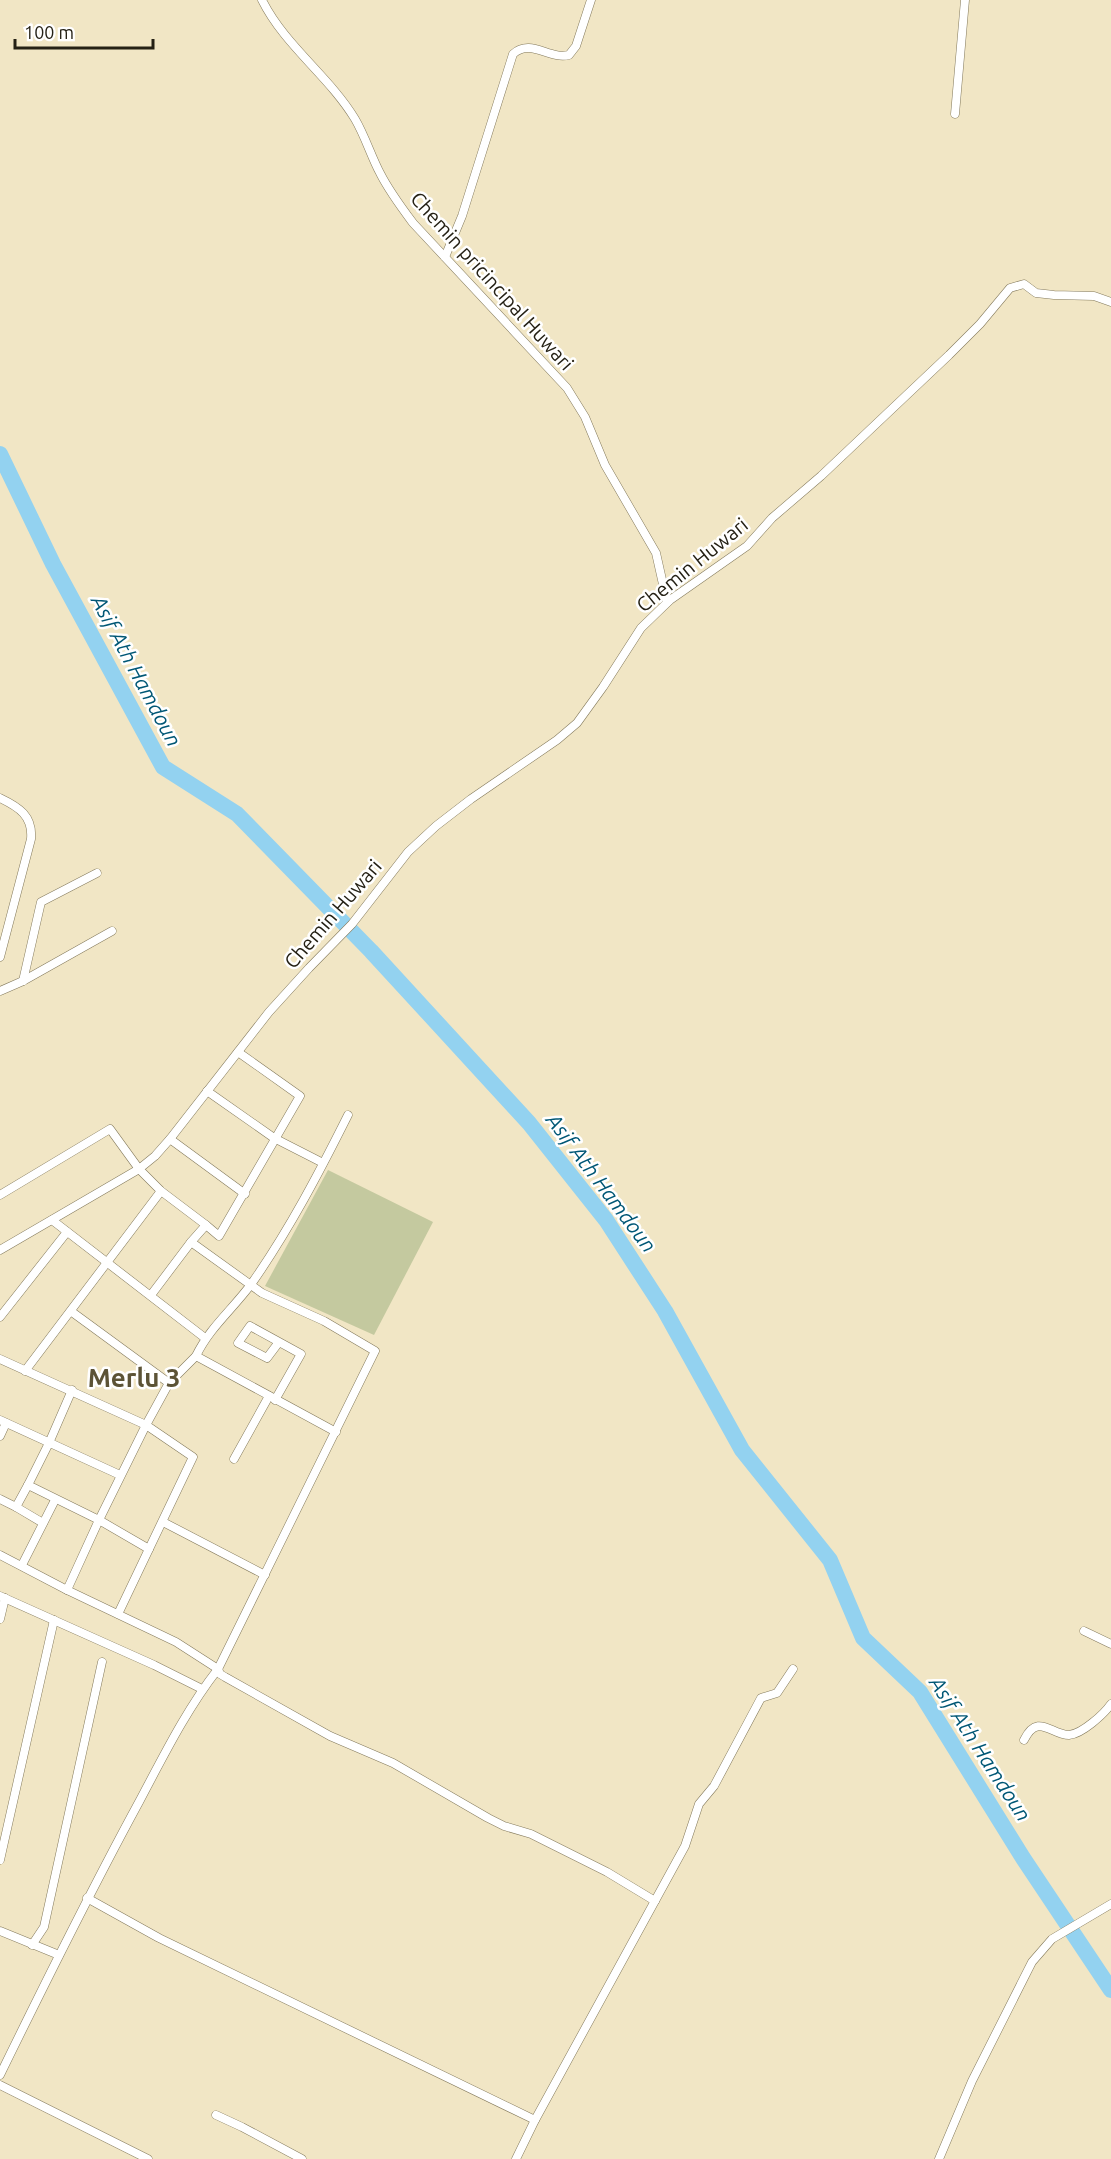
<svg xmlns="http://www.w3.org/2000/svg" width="1111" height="2159" font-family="Ubuntu,sans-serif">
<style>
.green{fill:#c4c99f}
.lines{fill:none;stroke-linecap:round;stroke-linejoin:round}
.river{stroke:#93d2f0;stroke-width:16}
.minor-casing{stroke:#847a5c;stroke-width:9}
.minor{stroke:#fff;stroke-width:8}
.labels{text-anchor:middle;stroke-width:5;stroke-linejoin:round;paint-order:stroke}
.street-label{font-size:20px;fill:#252115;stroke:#fff}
.water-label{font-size:21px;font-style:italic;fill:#005775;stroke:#fff}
.district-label{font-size:26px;font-weight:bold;fill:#5c5336;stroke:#fff}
</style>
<rect width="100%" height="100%" fill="#f1e6c5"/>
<!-- green -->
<path class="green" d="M328 1170 433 1222 374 1335 265 1286Z"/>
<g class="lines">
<!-- river -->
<path class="river" d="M0 454 53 564 163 767 237 814 371 951 529 1123 606 1220 665 1311 742 1450 830 1560 863 1638 920 1692 1023 1858 1111 1990"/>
<!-- minor casing -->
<g class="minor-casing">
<g id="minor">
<path d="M262 0C285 46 329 76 355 119 365 136 371 156 380 173 389 191 401 207 413 223L567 388 585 417 605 465 656 553 667 602"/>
<path d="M955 114 965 0"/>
<path d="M445 257 462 216 513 54C531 38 549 60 569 55L576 46 591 0"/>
<path d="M0 798C19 807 33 816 31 839L0 957"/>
<path d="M23 981 41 902 97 873"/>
<path d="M0 991 23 981 112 931"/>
<path d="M207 1091 274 1138 323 1163"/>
<path d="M170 1139 245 1194"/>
<path d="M0 1195 110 1129 139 1169 0 1250"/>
<path d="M52 1220 205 1338"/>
<path d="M206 1225 161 1191 139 1169 155 1156 170 1139 269 1012 309 968 352 924 408 852 436 826 471 799 557 740 577 723 603 687 641 628 670 600 747 546 772 518 821 476 949 355 980 324 1010 288 1024 284 1036 293 1054 295 1094 296 1111 302"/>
<path d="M191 1242 206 1225 219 1236 300 1096 238 1052"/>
<path d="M72 1312 169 1383"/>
<path d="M0 1317 67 1232"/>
<path d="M196 1356C210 1327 233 1309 252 1283 289 1230 319 1173 348 1115"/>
<path d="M0 1359 146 1425 169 1383 196 1356 336 1432"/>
<path d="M25 1371 161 1191"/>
<path d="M72 1390 49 1443 28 1485 99 1520 146 1425 193 1457 149 1549"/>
<path d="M275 1400 301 1354 250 1326 238 1343 267 1358 279 1342"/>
<path d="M0 1420 120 1475"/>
<path d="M0 1436 6 1423"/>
<path d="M234 1459 269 1396"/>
<path d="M0 1499 16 1507 28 1485"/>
<path d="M16 1507 43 1523"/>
<path d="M163 1522 265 1575"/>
<path d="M0 1555 67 1590 99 1520 149 1549 118 1614"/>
<path d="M22 1565 55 1500"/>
<path d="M67 1590 176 1642 218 1669 220 1674 225 1677 330 1736 393 1763 488 1818 504 1826 531 1834 607 1872 655 1901"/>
<path d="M0 1596 154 1665 202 1689"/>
<path d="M0 1619 5 1598"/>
<path d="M1084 1631 1111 1644"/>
<path d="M1024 1740C1038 1712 1051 1735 1069 1735 1082 1734 1104 1714 1111 1704"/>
<path d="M0 1860 54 1620"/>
<path d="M87 1898 159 1938 535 2120"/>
<path d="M0 1931 59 1955"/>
<path d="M32 1945 44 1927 102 1662"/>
<path d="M0 2075C45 1983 90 1892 139 1802 163 1757 186 1710 218 1669L375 1351 324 1321 262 1293 191 1242 151 1295"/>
<path d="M0 2085 148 2159"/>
<path d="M216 2115 242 2127 302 2159"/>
<path d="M516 2159 535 2120 685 1846 699 1804 714 1786 761 1698 777 1693 793 1669"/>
<path d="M939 2159 972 2081 1032 1962 1052 1939 1111 1904"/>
</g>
</g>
<!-- minor -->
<use href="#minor" class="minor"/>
</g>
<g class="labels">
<!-- street labels -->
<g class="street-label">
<text transform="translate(492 281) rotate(48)" y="7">Chemin pricincipal Huwari</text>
<text transform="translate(692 565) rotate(-39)" y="7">Chemin Huwari</text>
<text transform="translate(333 914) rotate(-49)" y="7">Chemin Huwari</text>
</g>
<!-- water labels -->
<g class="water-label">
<text transform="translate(136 671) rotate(62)" y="7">Asif Ath Hamdoun</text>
<text transform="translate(601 1183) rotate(53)" y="7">Asif Ath Hamdoun</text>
<text transform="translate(980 1749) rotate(57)" y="7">Asif Ath Hamdoun</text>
</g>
<!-- district labels -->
<g class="district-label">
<text x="134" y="1387">Merlu 3</text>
</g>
</g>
<!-- scale -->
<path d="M15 39v9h138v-9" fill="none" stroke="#252115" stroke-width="3"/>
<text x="24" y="39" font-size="18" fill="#252115" stroke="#ffffff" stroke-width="4.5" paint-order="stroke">100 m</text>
</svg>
